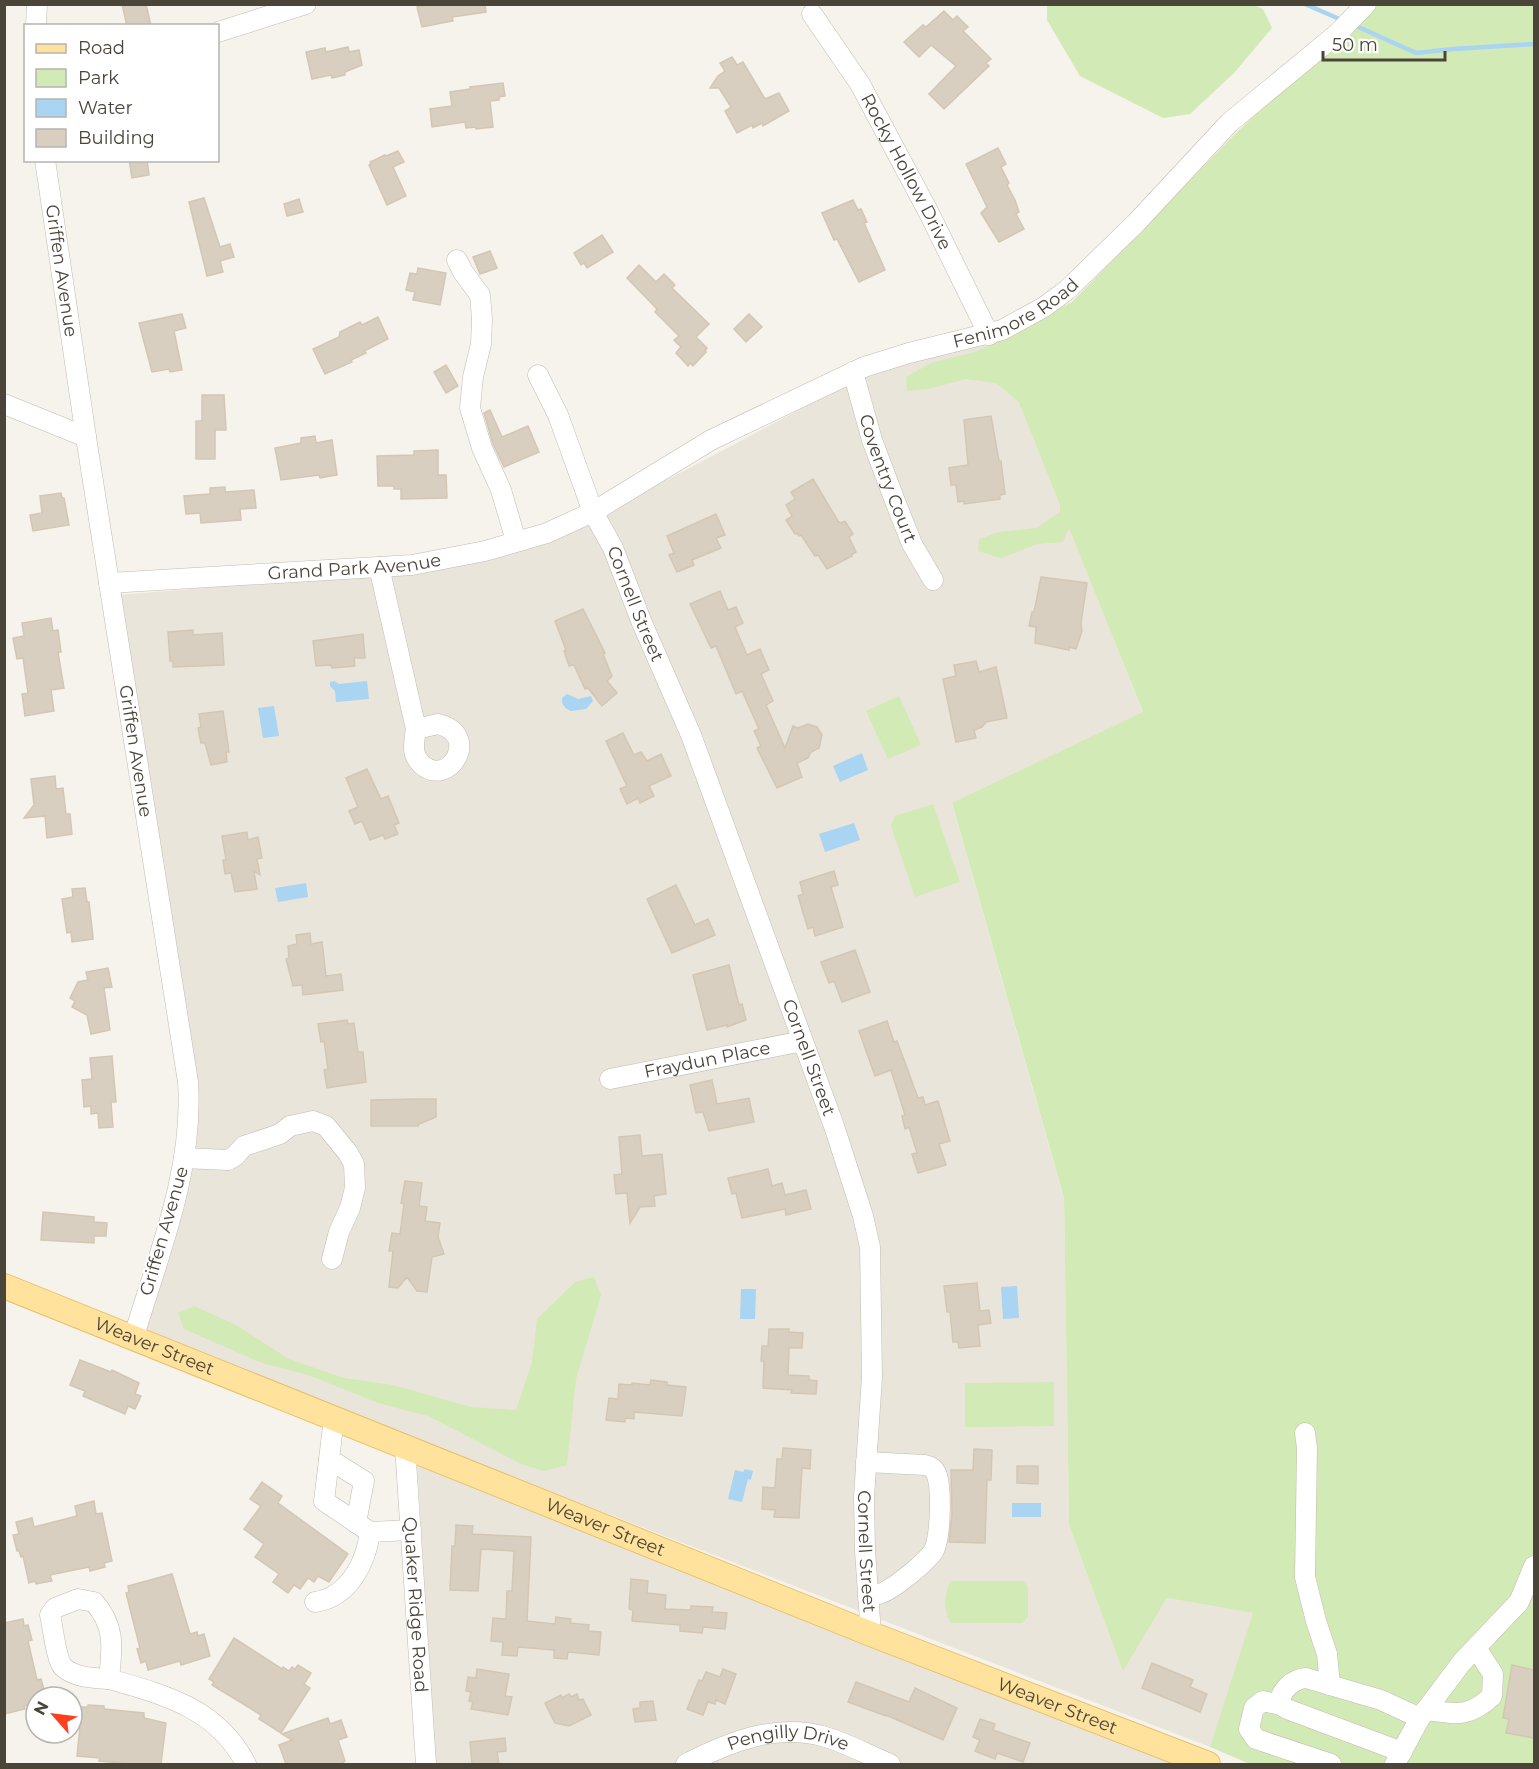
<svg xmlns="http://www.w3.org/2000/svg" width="1539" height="1769" font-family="Montserrat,sans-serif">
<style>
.residential{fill:#eae5da}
.green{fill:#d2eab5}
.water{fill:#a9d4f2}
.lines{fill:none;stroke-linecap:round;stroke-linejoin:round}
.stream{stroke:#a9d4f2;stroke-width:4.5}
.building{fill:#d8cfc1;stroke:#d3c7b4;stroke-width:1.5}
.minor-casing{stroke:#c2bbae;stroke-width:21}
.major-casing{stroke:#e6c16a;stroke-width:26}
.minor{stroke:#fff;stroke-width:20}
.major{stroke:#ffe39c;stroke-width:24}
.labels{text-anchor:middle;stroke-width:4.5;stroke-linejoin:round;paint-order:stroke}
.street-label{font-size:18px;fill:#4b4439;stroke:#fff}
</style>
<rect width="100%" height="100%" fill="#f6f3ec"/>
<!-- residential -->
<g class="residential">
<path d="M995 339 1143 713 952 804 1064 1199 1069 1525 1123 1670 1167 1598 1254 1613 1210 1747 143 1334 190 1174 119 595 448 568 625 502 880 367Z"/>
<path d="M417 1464 1198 1764H436Z"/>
</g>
<!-- green -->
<g class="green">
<path d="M1047 5H1254L1263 9 1272 28 1234 73 1190 114 1163 118 1080 76 1047 20Z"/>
<path d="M1370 5H1534V1764H1250L1210 1747 1253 1613 1167 1598 1123 1671 1069 1525 1064 1198 952 803 1143 712 1069 528 1063 542 1038 544 1001 558 978 551 979 539 999 532 1036 528 1060 512V505L1019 402 996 383 966 379 928 389 907 391 906 377 931 363 975 352 995 343V339L1072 302 1233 136Z"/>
<path d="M899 696 921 745 888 759 866 711Z"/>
<path d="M933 804 960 882 915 897 891 826 895 816Z"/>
<path d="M594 1277 601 1295 576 1379 567 1465 544 1471 521 1464 428 1416 378 1403 308 1375 262 1363 184 1329 178 1313 194 1306 236 1325 289 1359 344 1378 393 1385 471 1407 516 1410 532 1362 537 1319 575 1282Z"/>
<path d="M1054 1382V1426L965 1427V1383Z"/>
<path d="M951 1581H1023L1028 1586V1617L1022 1623H951C943 1613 944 1591 951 1581Z"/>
</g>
<!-- water -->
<g class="water">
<path d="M334 681 339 684 367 681 369 699 336 702 335 691 330 686V682Z"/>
<path d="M567 694 578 699 591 696 593 701 586 709 571 711C565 709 561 704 562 698Z"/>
<path d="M274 706 279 736 263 738 258 708Z"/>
<path d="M862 753 868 770 840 782 833 766Z"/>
<path d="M854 823 860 840 825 852 819 834Z"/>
<path d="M306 883 308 897 278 902 275 888Z"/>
<path d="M1017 1286 1019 1318 1003 1319 1001 1287Z"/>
<path d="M741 1289H756L755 1319H740Z"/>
<path d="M745 1469 753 1471 751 1480 748 1479 742 1502 728 1499 735 1470 743 1472Z"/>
<rect x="1012" y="1503" width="29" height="14"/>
</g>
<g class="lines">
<!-- stream -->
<g class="stream">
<path d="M1305 4 1344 21"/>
<path d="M1354 25 1416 53 1453 49 1534 44"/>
</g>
</g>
<!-- building -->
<g class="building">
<path d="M122 4H146L151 26H127Z"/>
<path d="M430 4H485L486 12 452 17 453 21 422 27 417 7Z"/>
<path d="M944 11 953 20 957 16 968 27 963 31 991 59 986 63 989 66 944 109 929 94 956 66 931 45 919 57 904 42 923 25 926 27Z"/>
<path d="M348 47 349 52 359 50 362 65 345 72V75L332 78 331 75 312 79 306 52 325 48 326 52Z"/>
<path d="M732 57 737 65 743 62 765 99 779 93 789 111 763 126 762 123 753 128 752 125 737 133 725 111 731 107 719 88H710L718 76 725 71 720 63Z"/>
<path d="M503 83 505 96 499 97V100L490 101 493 127 476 129V127L466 128 465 122 432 127 430 109 452 106 450 92 470 89V87Z"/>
<path d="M998 148 1006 164 1001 167 1009 183 1007 185 1015 200 1019 212 1016 214 1024 229 999 242 981 213 987 207 966 164Z"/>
<path d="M398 151 404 162 393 167 406 196 387 205 369 165 371 164 370 162 385 155 386 156Z"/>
<path d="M129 160H147L149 175 132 178Z"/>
<path d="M204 198 220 247 230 244 234 257 220 261 223 272 207 276 189 202Z"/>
<path d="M299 199 303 212 287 216 284 204Z"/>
<path d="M853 200 858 210 861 209 867 222 864 223 885 270 859 282 837 239 834 240 822 213Z"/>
<path d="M602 235 613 252 587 268 584 263 581 265 574 253Z"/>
<path d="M490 251 497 268 480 274 473 257Z"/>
<path d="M639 265 656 282 664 274 675 285 672 288 709 324 696 337 707 348 705 351 706 352 693 366 690 363 688 366 676 353 681 347 674 340 679 336 655 312 657 309 627 278Z"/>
<path d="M418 268 446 273 440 305 413 300 415 292 406 290 410 273 417 274Z"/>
<path d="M182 314 186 328 174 331 182 370 170 372 169 369 152 372 139 323Z"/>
<path d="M749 314 762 327 746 342 734 329Z"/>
<path d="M378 317 388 339 364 351 366 353 351 360 352 362 325 374 313 349 339 337 340 332 360 322 362 325Z"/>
<path d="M446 365 458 386 446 393 434 372Z"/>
<path d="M202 395H224L226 430H215V459H196V421H202Z"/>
<path d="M490 410 502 437 528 426 539 452 504 467 493 444 484 413Z"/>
<path d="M991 416 999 461H1001L1005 494 1000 495V499L964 504V501L958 502 956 485H951L949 468 968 465 964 420Z"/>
<path d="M315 436 316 443 332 440 337 475 320 478 319 475 281 480 275 448 301 443V438Z"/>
<path d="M438 450V475H446L447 498 401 499V489H394V486H378L377 456 414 455V451Z"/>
<path d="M813 479 838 521 841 523 845 521 853 534 849 537 856 552 851 555 852 556 827 569 818 555 815 556 801 535 799 536 797 533 795 534 786 520 792 516 786 505 795 499 791 492Z"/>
<path d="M225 487V492L254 490 256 508 240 509 241 520 201 523 200 513 186 514 184 496 210 494V488Z"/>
<path d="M61 493 62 498H64L69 525 33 531 30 515 42 513 40 496Z"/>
<path d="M716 514 725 535 716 538 721 548 692 560 694 565 677 572 669 555 674 553 667 536Z"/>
<path d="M1041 577 1087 583 1081 623 1082 631 1076 649 1069 647V650L1035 643 1036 627 1029 626 1032 612H1034Z"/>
<path d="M720 591 728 610 736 607 743 623 735 627 747 655 760 649 769 670 761 674 773 701 766 705 785 748 793 726 798 728 808 724 817 727 822 735 819 748 811 752 808 758 797 763 802 777 777 788 757 748 761 746 754 731 759 729 742 691 736 694 716 646 711 648 690 604Z"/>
<path d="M583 609 605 653 603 654 612 676 607 681 617 693 602 706 588 688 585 689 574 665 569 666 564 651 566 650 555 621Z"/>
<path d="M51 618 53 631 58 630 61 652H58L64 688 51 690 54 711 25 716 22 694 28 693 23 658 17 659 13 638 24 636 22 623Z"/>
<path d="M193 630V635L222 633 224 665 173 667V661H170L168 632Z"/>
<path d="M363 634 365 658H354L355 666 332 668 331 665 316 666 313 641Z"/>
<path d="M976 661 979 672 996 667 1007 718 986 722 982 727 974 730 976 738 956 742 943 679 956 676 954 665Z"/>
<path d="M223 711 229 752H226L227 762 211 765 205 743H201L198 728 201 727 199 714Z"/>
<path d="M623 733 634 755 641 752 647 761 661 754 671 776 649 786 654 796 640 803 638 798 627 804 620 789 627 786 606 741Z"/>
<path d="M367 769 381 799 388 796 399 823 394 825 398 834 385 839 383 835 370 840 362 821 355 824 349 811 358 807 346 778Z"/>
<path d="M55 776 56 789 63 788 66 814H70L72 834 47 838 45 816 24 818 34 805 31 779Z"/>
<path d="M247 832 248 840 258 837 262 858 257 859 260 875 254 871 257 889 235 892 231 873 225 874 223 860H226L222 836Z"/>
<path d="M834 871 838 885 831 887 843 927 815 936 813 927 808 929 798 896 803 894 800 882Z"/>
<path d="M676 885 695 925 708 919 715 935 672 953 647 899Z"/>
<path d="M85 888 87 902H89L93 937V939L72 942 71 932 67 933 62 899 73 897 72 889Z"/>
<path d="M310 933 311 944 322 942 326 976 341 974 343 990 303 995 302 985 293 986 286 959 289 958 288 946 297 944 296 935Z"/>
<path d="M855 950 870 992 842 1002 834 981 829 983 821 962Z"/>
<path d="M729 965 739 1005 742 1004 746 1020 727 1027V1025L707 1030 693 975Z"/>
<path d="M108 968 112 987 104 988 110 1030 91 1034 87 1015 72 1007 75 1001 70 998 78 982 88 980 86 972Z"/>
<path d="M347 1020 348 1024 354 1023 358 1052H363L366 1082 327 1088 324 1070 328 1069 324 1041 321 1042 318 1024Z"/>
<path d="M887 1021 894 1042 897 1041 918 1098 923 1097 925 1105 938 1101 950 1141 939 1144 946 1165 918 1173 912 1154 917 1153 909 1127 905 1129 902 1116 905 1115 891 1070 875 1076 859 1031Z"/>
<path d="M112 1056 116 1102H111L113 1127 99 1128 98 1113 91 1114V1106L84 1107 82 1080 92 1079 90 1058Z"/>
<path d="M712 1080 717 1104 749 1098 754 1122 709 1131 703 1112 696 1113 690 1085Z"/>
<path d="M416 1099H436V1117L419 1124 418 1126H371V1100Z"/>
<path d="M640 1135 642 1156 662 1154 666 1194 654 1196 655 1206 640 1207 630 1223 627 1193 616 1194 614 1175 622 1174 619 1137Z"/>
<path d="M768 1169 772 1186 782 1183 785 1195 806 1190 811 1209 786 1215 785 1209 742 1218 736 1193 732 1194 728 1178Z"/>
<path d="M405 1181 422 1183 419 1206 427 1207 425 1221 440 1223 438 1237 444 1254 432 1257 427 1292 417 1291 407 1277 398 1288 389 1287 393 1251H389L392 1233 400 1234 404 1204 401 1203Z"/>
<path d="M43 1212 94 1217V1222L107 1223 106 1236H94V1243L41 1240Z"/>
<path d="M977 1283 980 1311 989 1310 991 1323 978 1325 980 1346 959 1348 958 1342H953L950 1312H947L944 1286Z"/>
<path d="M769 1329H789V1332L803 1333 802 1348H789L788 1375 809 1376V1380L817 1381 816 1394 791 1393 792 1390 763 1388 764 1361H761L762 1346H768Z"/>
<path d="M80 1360 111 1372 112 1370 139 1383 135 1394 141 1396 135 1409 128 1406 125 1414 83 1396 85 1391 70 1385Z"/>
<path d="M651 1380 667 1382V1385L686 1387 682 1416 634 1412V1419L625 1418V1422L606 1420 609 1398 618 1399 619 1384 632 1385V1383L650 1385Z"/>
<path d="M783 1448 811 1450 810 1469 802 1468 799 1518 774 1517 775 1510 762 1509 763 1487 775 1488 777 1459H782Z"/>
<path d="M974 1449 992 1450 991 1480H987L985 1543 949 1542 952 1514 951 1470H973Z"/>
<path d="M1017 1466H1038V1484L1017 1483Z"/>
<path d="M262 1482 282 1496 278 1503 348 1554 329 1582 318 1576 314 1582 308 1578 300 1589 294 1585 288 1593 273 1582 279 1574 255 1557 264 1544 244 1529 261 1506 250 1499Z"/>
<path d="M94 1501 96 1514 102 1513 112 1561 104 1563 105 1567 90 1571 89 1567 50 1575 52 1581 36 1584 35 1581 29 1583 23 1556 21 1557 19 1551H17L13 1535 19 1534 16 1522 32 1518 34 1527 77 1516 75 1506Z"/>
<path d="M456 1525 473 1526 472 1534 531 1537 527 1621 555 1624 556 1617 571 1619 570 1623 589 1625 588 1631 601 1632 599 1655 568 1652 567 1659 554 1658V1650L518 1647 517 1656 502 1655 503 1642 491 1641 493 1618 506 1619 507 1591H512L514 1551 481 1549 478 1591 450 1590 452 1546H455Z"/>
<path d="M172 1574 190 1634 197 1632 198 1636 204 1634 210 1656 181 1665 180 1661 148 1670 146 1661 141 1663 137 1649 140 1648 126 1593 129 1592 128 1586Z"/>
<path d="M631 1579 648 1581 647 1593 666 1595 665 1609 691 1610V1606L713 1607 712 1612 727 1613 725 1629 703 1627 702 1633 680 1631V1625L632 1621 633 1610 629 1609Z"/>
<path d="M23 1619 24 1626 28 1625 32 1640 28 1641 37 1680 41 1679 46 1697H36V1703L24 1706 25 1709 4 1714V1623Z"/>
<path d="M234 1638 282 1669 283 1667 289 1671 292 1667 295 1669 298 1665 311 1673 304 1684 310 1688 281 1733 259 1719 261 1715 212 1685 214 1682 209 1679Z"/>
<path d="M1152 1663 1193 1680 1190 1687 1207 1694 1200 1712 1142 1688Z"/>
<path d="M1512 1665 1534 1670V1738L1506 1733 1509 1719 1503 1718Z"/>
<path d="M477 1669 509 1674 505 1696 512 1697 508 1715 471 1709 473 1702 469 1701 471 1692 466 1691 468 1677 476 1678Z"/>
<path d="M723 1669 736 1674 725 1704 716 1700 715 1704 708 1702 703 1715 687 1709 699 1680 702 1681 706 1672 720 1677Z"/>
<path d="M856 1682 909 1702 915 1688 957 1708 943 1740 886 1715V1716L848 1702Z"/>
<path d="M569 1694 571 1697 577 1694 579 1700 583 1699 591 1715 569 1726 555 1723 545 1703 561 1695 562 1698Z"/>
<path d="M653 1701 656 1720 635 1722 633 1709 640 1708V1702Z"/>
<path d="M88 1705 104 1706V1709L144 1713V1718L166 1723 161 1764H133L99 1761 100 1758 77 1756 82 1707H88Z"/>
<path d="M328 1718 330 1724 341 1720 347 1737 338 1740 345 1761 343 1762 344 1764H286L279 1745 292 1740 282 1734Z"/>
<path d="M980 1719 995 1724 993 1730 1030 1743 1023 1762 997 1753 995 1759 975 1751 980 1740 973 1737Z"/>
<path d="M505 1738 506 1751 497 1752 499 1764H472L470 1742Z"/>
</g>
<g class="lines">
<!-- minor casing -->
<g class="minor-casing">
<g id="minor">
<path id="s1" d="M812 14 860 84 929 213 989 335"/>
<path d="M36 26 37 4"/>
<path d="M218 32 306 4"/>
<path id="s2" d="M45 160 86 437 188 1082C194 1170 158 1256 133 1339"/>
<path d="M457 260 463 272 480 295 482 319 481 344 473 377 470 408 482 448 501 490 516 541"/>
<path id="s3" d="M853 372 872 440 895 501 912 544 933 580"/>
<path id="s4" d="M538 375 558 415 593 512 613 548 642 623 691 735 834 1126 863 1216 870 1247 872 1377 864 1497 865 1551 871 1634"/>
<path d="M4 404 86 437"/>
<path d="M379 567 416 729"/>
<path id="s5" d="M109 583 412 565 485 551 547 533 593 512 711 440 864 367 909 353 1002 330 1044 307 1067 290 1136 223 1229 123 1338 33 1366 4"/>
<path d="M438 724C481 734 450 788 422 765 418 761 414 755 414 748 414 742 415 735 416 729Z"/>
<path id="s6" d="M610 1079 803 1041"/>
<path d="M184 1158 228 1160 235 1156 244 1146 280 1134 290 1126 313 1121 326 1126 348 1153 354 1164 355 1188 350 1208 339 1232 332 1259"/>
<path d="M334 1418 324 1501 370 1532 411 1530"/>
<path d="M1305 1433 1307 1448 1305 1577 1316 1621 1327 1654 1330 1685"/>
<path id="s7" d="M405 1446 426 1764"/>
<path d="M329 1459 364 1481 356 1523"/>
<path d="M866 1462 925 1465C930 1466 934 1468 936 1473 942 1486 941 1540 933 1552 924 1564 899 1584 886 1591 881 1594 874 1595 868 1597"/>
<path d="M78 1599 94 1602C116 1627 112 1648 109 1679 95 1678 75 1678 63 1667 56 1659 53 1627 50 1615L55 1608Z"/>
<path d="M315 1602C349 1597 366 1563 370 1532"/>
<path d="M109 1679C165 1695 217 1708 246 1764"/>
<path d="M1281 1705 1263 1701 1254 1708 1249 1729 1256 1739 1331 1764"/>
<path d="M1426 1710C1456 1714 1469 1718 1492 1696L1493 1674 1476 1648"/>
<path d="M1402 1752 1287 1709 1281 1705C1278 1691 1293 1679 1306 1678L1381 1700 1420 1718"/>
<path id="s8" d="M686 1764C727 1743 775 1723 822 1736 845 1742 868 1755 890 1764"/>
<path d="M1395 1764 1420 1718 1462 1662 1519 1602 1534 1566"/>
</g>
</g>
<!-- major casing -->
<g class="major-casing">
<g id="major">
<path id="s9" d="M4 1286 871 1634 1208 1764"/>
</g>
</g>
<!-- minor -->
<use href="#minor" class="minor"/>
<!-- major -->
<use href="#major" class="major"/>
</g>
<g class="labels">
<!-- street labels -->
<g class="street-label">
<text dy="6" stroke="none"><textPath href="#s1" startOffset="184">Rocky Hollow Drive</textPath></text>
<text dy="6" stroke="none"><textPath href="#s2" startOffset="112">Griffen Avenue</textPath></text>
<text dy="6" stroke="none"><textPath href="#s5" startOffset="963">Fenimore Road</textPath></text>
<text dy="6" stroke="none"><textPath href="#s3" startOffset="112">Coventry Court</textPath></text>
<text dy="6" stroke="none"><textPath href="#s5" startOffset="246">Grand Park Avenue</textPath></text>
<text dy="6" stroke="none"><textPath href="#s4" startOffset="249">Cornell Street</textPath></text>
<text dy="6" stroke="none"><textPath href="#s2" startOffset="598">Griffen Avenue</textPath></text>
<text dy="6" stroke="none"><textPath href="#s4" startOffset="735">Cornell Street</textPath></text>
<text dy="6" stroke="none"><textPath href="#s6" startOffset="99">Fraydun Place</textPath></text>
<text transform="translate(164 1231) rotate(-74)" y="6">Griffen Avenue</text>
<text dy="6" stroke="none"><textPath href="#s9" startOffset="162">Weaver Street</textPath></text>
<text dy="6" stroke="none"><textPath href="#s9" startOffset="648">Weaver Street</textPath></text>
<text dy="6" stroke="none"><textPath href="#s4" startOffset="1239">Cornell Street</textPath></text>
<text dy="6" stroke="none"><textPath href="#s7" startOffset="159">Quaker Ridge Road</textPath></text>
<text dy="6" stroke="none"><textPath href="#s9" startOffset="1134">Weaver Street</textPath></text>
<text dy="6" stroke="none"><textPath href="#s8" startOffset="108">Pengilly Drive</textPath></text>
</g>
</g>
<!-- border -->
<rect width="1539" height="1769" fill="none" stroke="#4b4439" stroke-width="12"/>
<!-- legend -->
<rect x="24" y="24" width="195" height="138" fill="#ffffff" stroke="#b7b4b0" stroke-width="1.5"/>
<rect x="36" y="44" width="30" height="9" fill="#ffe39c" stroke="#b7b4b0" stroke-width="1.5"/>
<text x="78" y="54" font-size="18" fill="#4b4439">Road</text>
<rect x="36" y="69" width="30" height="18" fill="#d2eab5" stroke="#b7b4b0" stroke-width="1.5"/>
<text x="78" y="84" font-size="18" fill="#4b4439">Park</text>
<rect x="36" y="99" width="30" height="18" fill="#a9d4f2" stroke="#b7b4b0" stroke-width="1.5"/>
<text x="78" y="114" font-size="18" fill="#4b4439">Water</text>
<rect x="36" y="129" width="30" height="18" fill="#d8cfc1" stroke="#b7b4b0" stroke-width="1.5"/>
<text x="78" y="144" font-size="18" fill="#4b4439">Building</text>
<!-- north arrow -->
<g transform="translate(54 1715) rotate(298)"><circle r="28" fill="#ffffff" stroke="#b7b4b0" stroke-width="1.5"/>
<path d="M0-4.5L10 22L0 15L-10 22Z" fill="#fc3f1d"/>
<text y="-9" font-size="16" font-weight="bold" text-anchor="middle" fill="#4b4439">N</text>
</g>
<!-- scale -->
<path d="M1323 51v9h122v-9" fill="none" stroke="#4b4439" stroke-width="3"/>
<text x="1332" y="51" font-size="18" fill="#4b4439" stroke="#ffffff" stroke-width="4.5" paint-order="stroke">50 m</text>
</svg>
